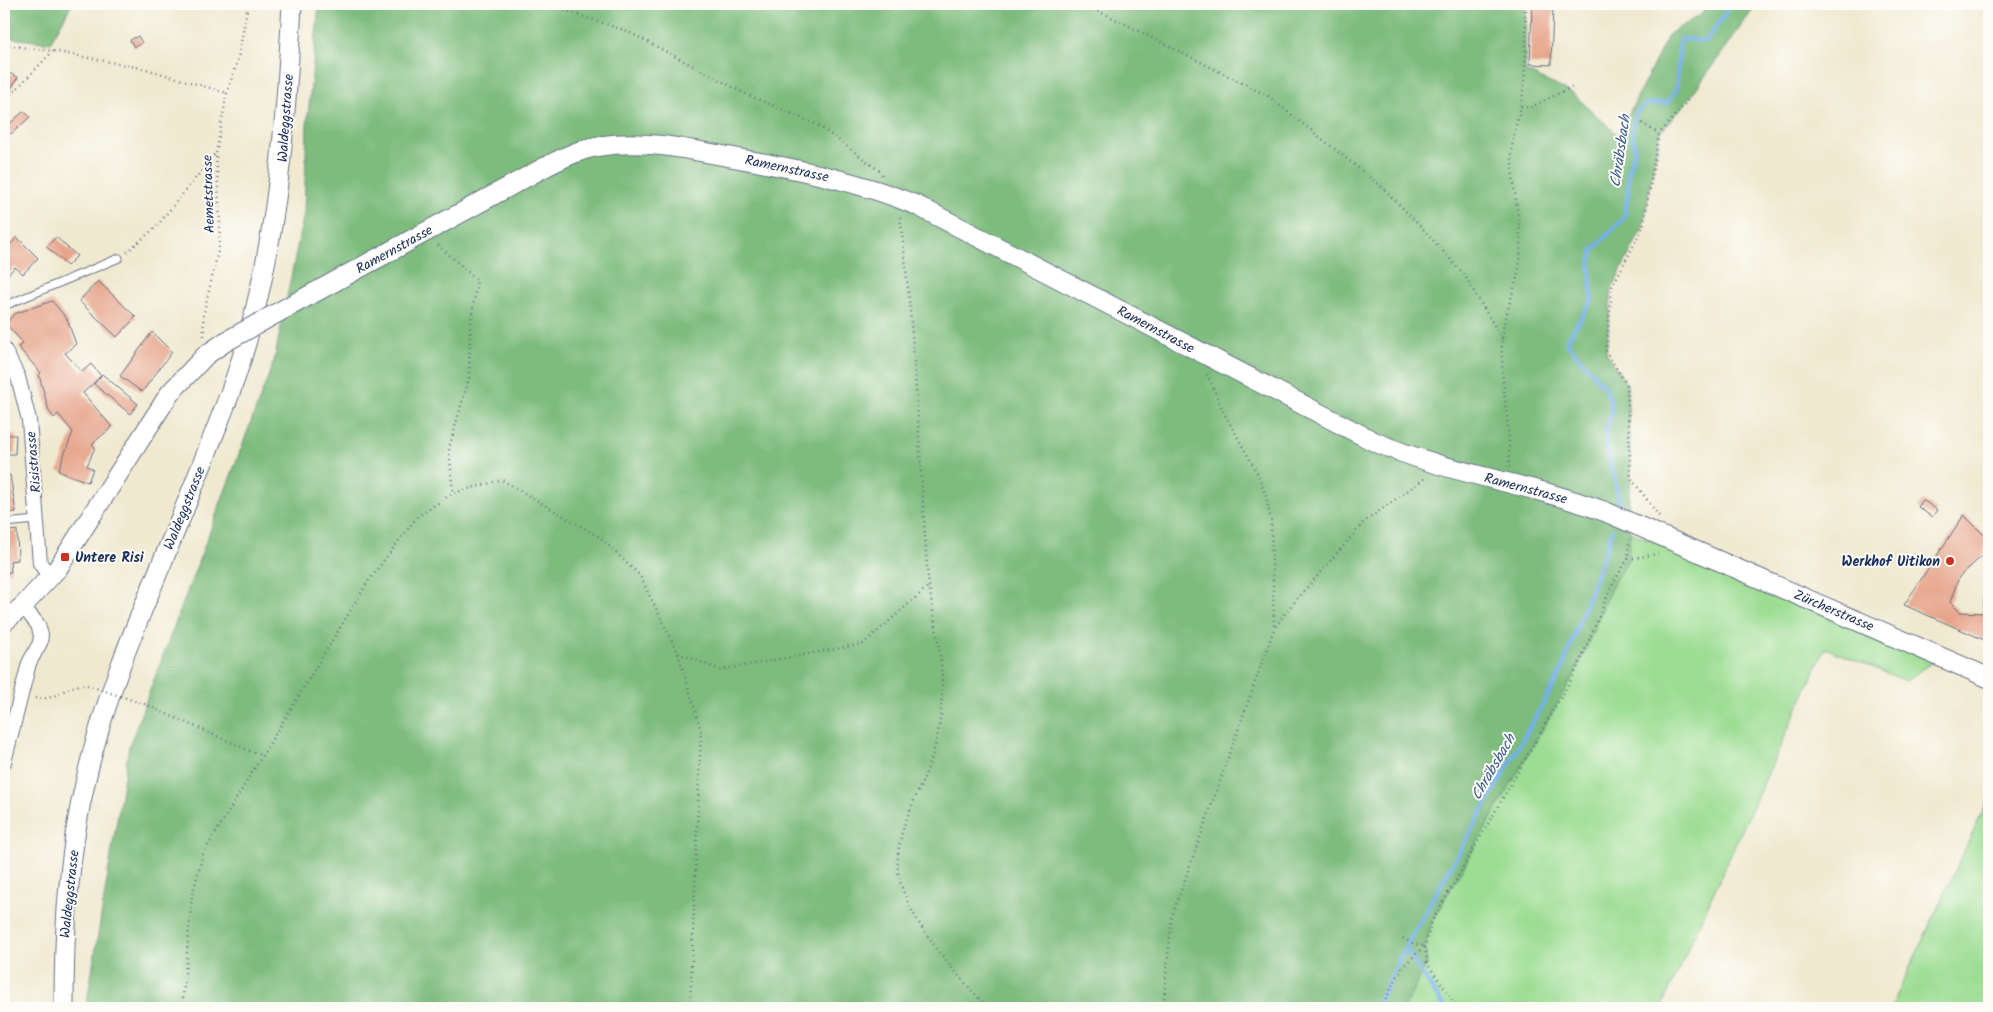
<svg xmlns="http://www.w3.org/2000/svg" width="1993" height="1012" font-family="Kalam,sans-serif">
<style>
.green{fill:#9cdd93;stroke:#5c8678}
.forest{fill:#7dbc7d;stroke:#4c766e}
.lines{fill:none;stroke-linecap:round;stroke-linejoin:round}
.stream{stroke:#76b0e7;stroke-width:4.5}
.building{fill:#e7a58c}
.lane-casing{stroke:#667086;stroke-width:9}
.street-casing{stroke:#667086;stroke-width:16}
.secondary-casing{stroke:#667086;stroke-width:21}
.path{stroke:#667086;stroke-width:2.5;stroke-dasharray:1 4;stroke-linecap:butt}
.lane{stroke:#fff;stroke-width:7}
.street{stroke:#fff;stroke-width:14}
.secondary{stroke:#fff;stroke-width:19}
.secondary-bridge-casing{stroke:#667086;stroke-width:21;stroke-linecap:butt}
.path-bridge{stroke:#667086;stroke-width:2.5;stroke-dasharray:1 4;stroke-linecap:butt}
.secondary-bridge{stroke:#fff;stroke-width:19}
.poi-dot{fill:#c8321e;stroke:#fdfcf7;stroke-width:2}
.labels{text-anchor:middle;stroke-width:4;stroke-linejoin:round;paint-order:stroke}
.street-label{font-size:14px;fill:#1b2f5e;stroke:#fdfcf7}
.poi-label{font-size:14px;font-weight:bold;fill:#1b2f5e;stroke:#fdfcf7;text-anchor:start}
.water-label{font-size:15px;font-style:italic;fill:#3b5c8e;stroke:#fdfcf7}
</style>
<rect width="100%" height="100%" fill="#fdfcf7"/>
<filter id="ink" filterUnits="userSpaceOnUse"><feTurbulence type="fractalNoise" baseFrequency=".02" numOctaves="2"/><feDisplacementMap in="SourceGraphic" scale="10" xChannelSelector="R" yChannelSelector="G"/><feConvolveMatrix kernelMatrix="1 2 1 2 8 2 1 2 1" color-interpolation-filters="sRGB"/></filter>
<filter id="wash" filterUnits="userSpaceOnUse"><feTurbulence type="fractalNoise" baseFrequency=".0096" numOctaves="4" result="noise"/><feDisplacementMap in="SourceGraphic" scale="20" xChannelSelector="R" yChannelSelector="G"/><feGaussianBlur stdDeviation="1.12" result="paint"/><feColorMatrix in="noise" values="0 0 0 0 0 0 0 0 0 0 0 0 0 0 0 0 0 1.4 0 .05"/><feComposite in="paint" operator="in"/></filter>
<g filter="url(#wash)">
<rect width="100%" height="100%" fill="#f0e9d0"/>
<!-- green -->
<g class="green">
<path d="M1630 532 1940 656 1906 681 1825 648 1661 1008H1404L1427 963 1425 946 1432 921 1576 671 1613 583 1628 559Z"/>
<path d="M1989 798V1008H1891Z"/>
</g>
<!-- forest -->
<g class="forest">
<path d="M4 4H72L50 43 4 37Z"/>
<path d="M319 4H1526L1525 71 1572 93 1618 135 1669 34 1703 13 1705 4H1757L1688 100 1659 134 1643 227 1612 288 1606 352 1627 385 1631 478 1627 520 1630 532 1628 559 1613 583 1576 671 1432 921 1425 946 1427 963 1404 1008H86L129 746 274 361 304 213 307 125Z"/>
</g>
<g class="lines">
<!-- stream -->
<g class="stream">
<path d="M1621 508 1605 438 1612 411 1607 390 1566 342 1592 300 1590 266 1593 250 1624 218 1628 194 1629 168 1635 149 1632 133 1635 113 1646 104 1667 103 1676 90 1680 39 1706 41 1732 4"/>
<path d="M1405 948 1445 1008"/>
<path d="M1376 1008 1405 948 1561 672 1613 530"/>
</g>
</g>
<g id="blocks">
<!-- building -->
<g class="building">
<path d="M1532 4H1556V7H1553L1551 65 1530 64Z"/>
<path d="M138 36 142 43 134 47 130 40Z"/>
<path d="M4 71 18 77 6 97 4 96Z"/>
<path d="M24 111 30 117 11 134 5 128Z"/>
<path d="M17 237 38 258 23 274 15 267 4 279V239L11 244Z"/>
<path d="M56 237 77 256 67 266 47 247Z"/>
<path d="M98 281 136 317 117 337 79 301Z"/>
<path d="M52 301 67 319 76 344 65 353 82 372 91 364 101 376 83 393 112 427 92 444 95 447 87 466 93 469 88 482 58 471 73 432 58 414 54 418 49 411 39 375 41 373 18 347 23 343 6 324 14 314Z"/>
<path d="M152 332 172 352 142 392 120 376Z"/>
<path d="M102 374 138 404 130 414 94 384Z"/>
<path d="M4 435H16L15 454H4Z"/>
<path d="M10 475 16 512 4 514V476Z"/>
<path d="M1923 500 1937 510 1932 517 1918 507Z"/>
<path d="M1964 515 1987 538 1984 554 1959 577 1950 602 1960 612 1983 613 1984 598H1989V642L1904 605Z"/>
<path d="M17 530 18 560 10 561 11 572 4 573V532Z"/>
</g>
</g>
</g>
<g filter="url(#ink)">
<use href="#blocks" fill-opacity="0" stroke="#667086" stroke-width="1"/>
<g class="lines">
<!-- lane casing -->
<g class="lane-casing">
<g id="lane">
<path d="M4 306 119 258"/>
<path d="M4 523 37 520"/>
</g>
</g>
<!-- street casing -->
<g class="street-casing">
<g id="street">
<path d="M4 349 18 377 29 420 40 563 50 577"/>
<path d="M4 762 29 663 40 643 41 635 38 625 23 606"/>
</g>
</g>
<!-- secondary casing -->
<g class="secondary-casing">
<g id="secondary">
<path d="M277 313 543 168C561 159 579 149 600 146 645 139 691 150 736 158 797 169 858 181 916 205L1373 441C1448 474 1530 483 1606 512L1989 678"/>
<path d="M4 622 23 606 58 568 170 393 206 355 225 342"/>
<path d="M64 1008C64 931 68 854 86 779 107 686 147 600 183 512 199 473 214 434 229 396 276 267 285 140 292 4"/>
</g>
</g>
<!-- path -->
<g class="path">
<path d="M545 4 627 31 746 94 818 125 880 171 882 175"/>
<path d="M1079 4 1107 15 1268 96 1381 186 1424 230 1465 276 1502 339"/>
<path d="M4 39 9 46"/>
<path d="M4 45 53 51 146 69 227 93"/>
<path d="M4 102 53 51"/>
<path d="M1521 106 1529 108 1572 87"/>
<path d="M1642 123 1659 134"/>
<path d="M900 217C915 332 919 450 927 566 930 607 943 649 942 690 942 714 938 737 931 760 919 794 894 833 898 871 904 917 957 975 988 1008"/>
<path d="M438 245 477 280 470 327 469 378 449 448 453 493"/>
<path d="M127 252 156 227 215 154"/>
<path d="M204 336 203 316 219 247 220 222 216 153 227 93 238 59 248 4"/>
<path d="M1207 374 1224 413 1258 474 1266 497 1271 520 1274 627"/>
<path d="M1509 467C1511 425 1500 384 1502 342 1503 314 1517 288 1520 260 1523 224 1511 187 1512 151 1512 136 1518 121 1521 106 1527 73 1525 38 1526 4"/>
<path d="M1659 516 1631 478 1627 385 1606 352 1612 287 1643 227 1659 134 1688 100"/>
<path d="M1628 559 1658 554"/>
<path d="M678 653 720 670 863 644 929 586"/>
<path d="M35 698C57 702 66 683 87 685"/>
<path d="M144 704 262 756"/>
<path d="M1403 938 1414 944 1425 946"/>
<path d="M1425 947 1427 963 1458 1008"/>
<path d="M182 1008 192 896 203 854 262 756 369 580 417 517 453 493 502 480 601 538 640 576 678 653 701 730 690 1008"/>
<path d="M1163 1008 1172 916 1274 629 1285 613 1364 522 1425 478"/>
<path d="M1381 1008 1403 966 1425 946 1432 921 1576 671 1613 583 1628 559 1629 539"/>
</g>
<!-- lane -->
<use href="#lane" class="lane"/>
<!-- street -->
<use href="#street" class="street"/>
<!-- secondary -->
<use href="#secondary" class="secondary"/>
<!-- secondary-bridge casing -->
<g class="secondary-bridge-casing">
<path id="secondary-bridge" d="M225 342 277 313"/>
</g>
<!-- path-bridge -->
<path class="path-bridge" d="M87 685 144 704"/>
<!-- secondary-bridge -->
<use href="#secondary-bridge" class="secondary-bridge"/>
</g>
</g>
<!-- markers -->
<g class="poi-dot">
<rect x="60" y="552" width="10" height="10" rx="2.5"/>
<circle cx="1950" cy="561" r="5"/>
</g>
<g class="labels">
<!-- street labels -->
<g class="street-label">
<text transform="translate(285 118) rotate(-86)" y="5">Waldeggstrasse</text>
<text transform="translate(787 168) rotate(12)" y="5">Ramernstrasse</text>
<text transform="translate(208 194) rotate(-92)" y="5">Aemetstrasse</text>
<text transform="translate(394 249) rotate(-29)" y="5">Ramernstrasse</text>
<text transform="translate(1156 329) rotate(28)" y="5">Ramernstrasse</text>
<text transform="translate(33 462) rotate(-95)" y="5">Risistrasse</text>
<text transform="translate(1526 488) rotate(15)" y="5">Ramernstrasse</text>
<text transform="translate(184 508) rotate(-68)" y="5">Waldeggstrasse</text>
<text transform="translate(1834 610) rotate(23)" y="5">Zürcherstrasse</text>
<text transform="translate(69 894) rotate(-84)" y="5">Waldeggstrasse</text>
</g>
<!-- poi labels -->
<g class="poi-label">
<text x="75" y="562">Untere Risi</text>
<text x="1940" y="566" text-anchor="end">Werkhof Uitikon</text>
</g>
<!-- water labels -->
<g class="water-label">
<text transform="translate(1620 151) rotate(-82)" y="5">Chräbsbach</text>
<text transform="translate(1493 767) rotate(-60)" y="5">Chräbsbach</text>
</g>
</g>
<!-- margin -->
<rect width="1993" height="1012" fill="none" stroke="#fdfcf7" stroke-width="20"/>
</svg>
